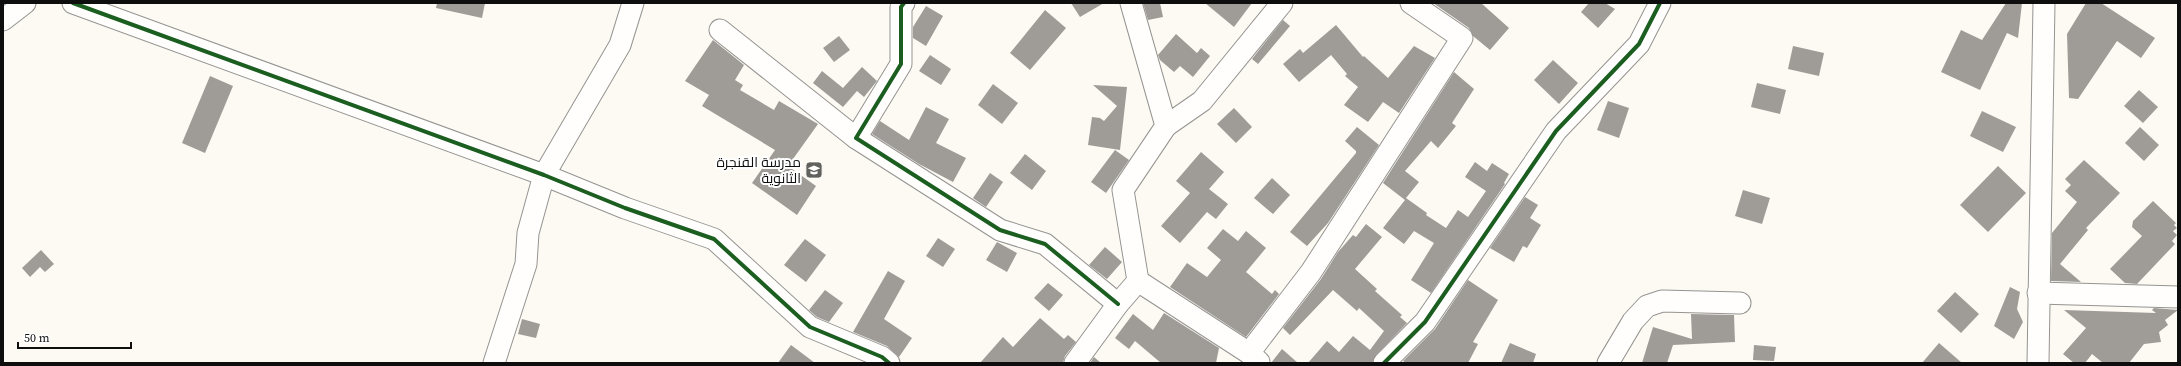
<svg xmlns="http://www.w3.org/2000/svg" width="2181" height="366" font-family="'Source Serif 4',Cairo,serif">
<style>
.building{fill:#9f9c98}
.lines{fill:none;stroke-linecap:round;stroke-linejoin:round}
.minor-casing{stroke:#959491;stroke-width:23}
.minor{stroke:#fffefd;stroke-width:21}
.cycleway-casing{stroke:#fff;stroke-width:6}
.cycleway{stroke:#1b5e20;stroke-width:4}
.labels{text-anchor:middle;stroke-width:4;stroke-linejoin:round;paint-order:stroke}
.poi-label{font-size:14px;fill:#0e0e0e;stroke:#fff;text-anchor:end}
</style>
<rect width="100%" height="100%" fill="#fcfaf2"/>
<!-- building -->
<g class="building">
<path d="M437 3H485L482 18 436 8Z"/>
<path d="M1071 3H1104L1080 17Z"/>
<path d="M1143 3H1160L1163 17 1148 20Z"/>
<path d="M1205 3H1252L1234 27Z"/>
<path d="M1433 3H1481L1509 28 1490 50 1473 36 1469 28Z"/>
<path d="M1589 3H1605L1615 9 1598 28 1581 12Z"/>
<path d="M2006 3H2022L2018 38 2007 33 1980 90 1941 72 1961 30 1982 40Z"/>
<path d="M2086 3H2101L2155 38 2141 58 2117 41 2078 99 2069 98 2067 34Z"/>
<path d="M926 6 943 16 926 46 913 38V27Z"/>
<path d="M1045 10 1066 28 1030 70 1010 53Z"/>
<path d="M1283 20 1290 26 1258 64 1252 59Z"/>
<path d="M1336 25 1363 57 1364 56 1388 78 1414 46 1435 58 1399 113 1383 102 1368 122 1344 105 1358 87 1345 76 1347 74 1331 55 1299 82 1283 64 1300 49 1303 53Z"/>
<path d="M1176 34 1197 53 1201 48 1210 56 1193 77 1180 66 1174 72 1160 60 1158 55Z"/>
<path d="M839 36 850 50 834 62 823 48Z"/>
<path d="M713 40 744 65 735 80 743 85 740 90 774 110 779 101 818 124 788 166 816 186 797 215 752 183 775 150 702 106 709 95 685 81Z"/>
<path d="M1793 46 1824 53 1819 76 1788 69Z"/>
<path d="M930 55 951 69 941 85 919 71Z"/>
<path d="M1553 60 1578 83 1559 104 1534 80Z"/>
<path d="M862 67 877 81 864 97 857 91 843 107 813 83 822 71 843 88Z"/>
<path d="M1454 72 1474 89 1452 123 1456 126 1438 148 1431 141 1405 171 1419 182 1406 198 1427 213 1426 215 1446 228 1458 210 1468 217 1486 191 1465 177 1475 162 1487 171 1492 163 1509 174 1504 183 1505 184 1431 293 1411 280 1434 243 1414 231 1404 244 1383 228 1405 200 1383 183Z"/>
<path d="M210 76 233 86 205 153 182 143Z"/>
<path d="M1757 83 1786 90 1780 114 1751 107Z"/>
<path d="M993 84 1018 103 1002 124 978 105Z"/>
<path d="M1093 85 1127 87 1120 150 1088 145 1092 117 1100 118 1104 121 1117 106Z"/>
<path d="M2139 90 2158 107 2143 123 2124 106Z"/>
<path d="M1608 101 1629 108 1619 138 1597 130Z"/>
<path d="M926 107 949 119 936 143 966 158 953 182 919 164 872 134 880 121 909 140Z"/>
<path d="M1234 108 1252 127 1236 143 1217 124Z"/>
<path d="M1982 111 2016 127 2003 152 1970 136Z"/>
<path d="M1357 127 1379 145 1328 223 1307 246 1290 232 1356 153V151L1345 141Z"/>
<path d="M2140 127 2159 145 2144 161 2125 143Z"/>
<path d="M1115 150 1129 160 1106 193 1091 182Z"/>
<path d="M1201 152 1224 172 1209 189 1228 204 1216 219 1207 212 1180 243 1161 226 1190 193 1176 181Z"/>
<path d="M1025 154 1046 171 1032 190 1010 173Z"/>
<path d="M2084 160 2120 193 2086 228 2088 230 2060 264 2081 282 2051 281 2052 233 2077 202 2065 191 2071 185 2065 179Z"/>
<path d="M1998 166 2026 193 1988 232 1960 205Z"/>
<path d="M990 173 1003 182 986 207 973 198Z"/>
<path d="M1272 178 1290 195 1273 214 1254 198Z"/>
<path d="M1743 190 1770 198 1762 224 1735 216Z"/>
<path d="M1525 197 1538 205 1530 218 1541 225 1527 248 1523 246 1514 262 1490 248Z"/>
<path d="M2153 201 2176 223 2174 225 2177 228 2173 231 2177 235 2172 241 2175 244 2137 284 2125 283 2110 269 2142 236 2132 227 2133 221Z"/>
<path d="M1366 224 1382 237 1355 269 1377 289 1375 291 1402 315 1400 317 1407 323 1376 355 1372 363H1308L1327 341 1339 352 1353 336 1370 350 1384 331 1359 308 1357 311 1333 290 1290 335 1283 328 1321 279 1338 252 1353 235 1356 237Z"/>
<path d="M1223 229 1238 241 1246 231 1266 248 1246 272 1272 294 1275 290 1279 294 1246 337 1170 287 1187 263 1207 277 1221 260 1207 248Z"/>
<path d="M938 238 955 249 943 267 926 256Z"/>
<path d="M805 239 826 255 806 282 784 265Z"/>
<path d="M997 242 1017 253 1007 272 986 260Z"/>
<path d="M1105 247 1122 262 1107 279 1089 265Z"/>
<path d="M41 250 54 264 45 272 40 267 30 277 22 268Z"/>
<path d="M888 271 905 281 884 319 912 338 899 357 887 346 853 332Z"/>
<path d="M1468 280 1498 300 1473 342 1478 344 1468 363H1406L1403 361 1435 329Z"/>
<path d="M1048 283 1063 295 1049 311 1034 298Z"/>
<path d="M2010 287 2020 292 2017 309 2023 322 2014 339 1994 326Z"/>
<path d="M825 290 843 303 829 322 817 317 809 310Z"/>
<path d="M1955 292 1979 314 1961 333 1937 311Z"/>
<path d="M2154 308 2178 310 2165 320 2168 325 2159 332 2161 342 2144 344 2129 363H2103L2092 354 2085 363H2074L2063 354 2086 328 2064 310 2156 313 2152 310Z"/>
<path d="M1164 313 1219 348 1216 363H1161L1135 341 1129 349 1115 338 1133 314 1153 330Z"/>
<path d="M1691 314 1734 315 1735 342 1673 345 1667 363H1642L1653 327 1692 339Z"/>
<path d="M1040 318 1064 339 1068 335 1076 342 1065 356 1063 363H980L1003 337 1013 347Z"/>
<path d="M522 319 540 324 536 338 518 334Z"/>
<path d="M1510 343 1536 354 1533 363H1501Z"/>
<path d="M1939 343 1962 363H1922Z"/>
<path d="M791 345 815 363H778Z"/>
<path d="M1754 345 1776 347 1774 361 1753 360Z"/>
<path d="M1282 349 1298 363H1271Z"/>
<path d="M1094 357 1101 363H1090Z"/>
</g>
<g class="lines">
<!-- minor casing -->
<g class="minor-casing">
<g id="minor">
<path d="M73 3 544 175 625 208 714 239 810 327 882 357 889 363"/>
<path d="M904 3 901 7V64L856 138 1000 230 1045 244 1118 304"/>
<path d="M3 20 25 3"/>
<path d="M720 30 856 138"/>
<path d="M1166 126 1202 101 1282 3"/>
<path d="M1138 281 1249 353 1259 362"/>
<path d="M2038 293 2178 297"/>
<path d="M1249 353 1311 272 1462 38 1411 3"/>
<path d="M494 363 526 264 528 233 544 175 620 45 633 3"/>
<path d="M1075 363 1118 304 1138 281 1123 190 1166 126 1131 3"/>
<path d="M1384 363 1425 322 1556 131 1639 44 1660 3"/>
<path d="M1608 363 1633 321 1647 306 1662 301 1740 303"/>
<path d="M2038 363 2044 3"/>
</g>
</g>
<!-- minor -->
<use href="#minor" class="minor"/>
<!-- cycleway casing -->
<g class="cycleway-casing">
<g id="cycleway">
<path d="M73 3 544 175 625 208 714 239 810 327 882 357 889 363"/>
<path d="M904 3 901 7V64L856 138 1000 230 1045 244 1118 304"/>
<path d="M1384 363 1425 322 1556 131 1639 44 1660 3"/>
</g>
</g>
<!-- cycleway -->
<use href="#cycleway" class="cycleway"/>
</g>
<!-- icons -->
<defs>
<g id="school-square" transform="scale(0.9)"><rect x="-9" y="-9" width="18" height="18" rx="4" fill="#61615e" stroke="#fff"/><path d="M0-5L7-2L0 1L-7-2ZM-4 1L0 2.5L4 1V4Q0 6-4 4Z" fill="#fff"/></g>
</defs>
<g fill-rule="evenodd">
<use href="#school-square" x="814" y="170"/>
</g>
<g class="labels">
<!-- poi labels -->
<g class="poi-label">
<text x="801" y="167">مدرسة القنجرة<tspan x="801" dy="16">الثانوية</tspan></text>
</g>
</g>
<!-- border -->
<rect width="2181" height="366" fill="none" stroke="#0e0e0e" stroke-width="8"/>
<!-- scale -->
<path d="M18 342v6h113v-6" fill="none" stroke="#0e0e0e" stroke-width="2"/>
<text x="24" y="342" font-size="12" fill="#0e0e0e" stroke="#ffffff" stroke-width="3" paint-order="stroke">50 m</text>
</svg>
